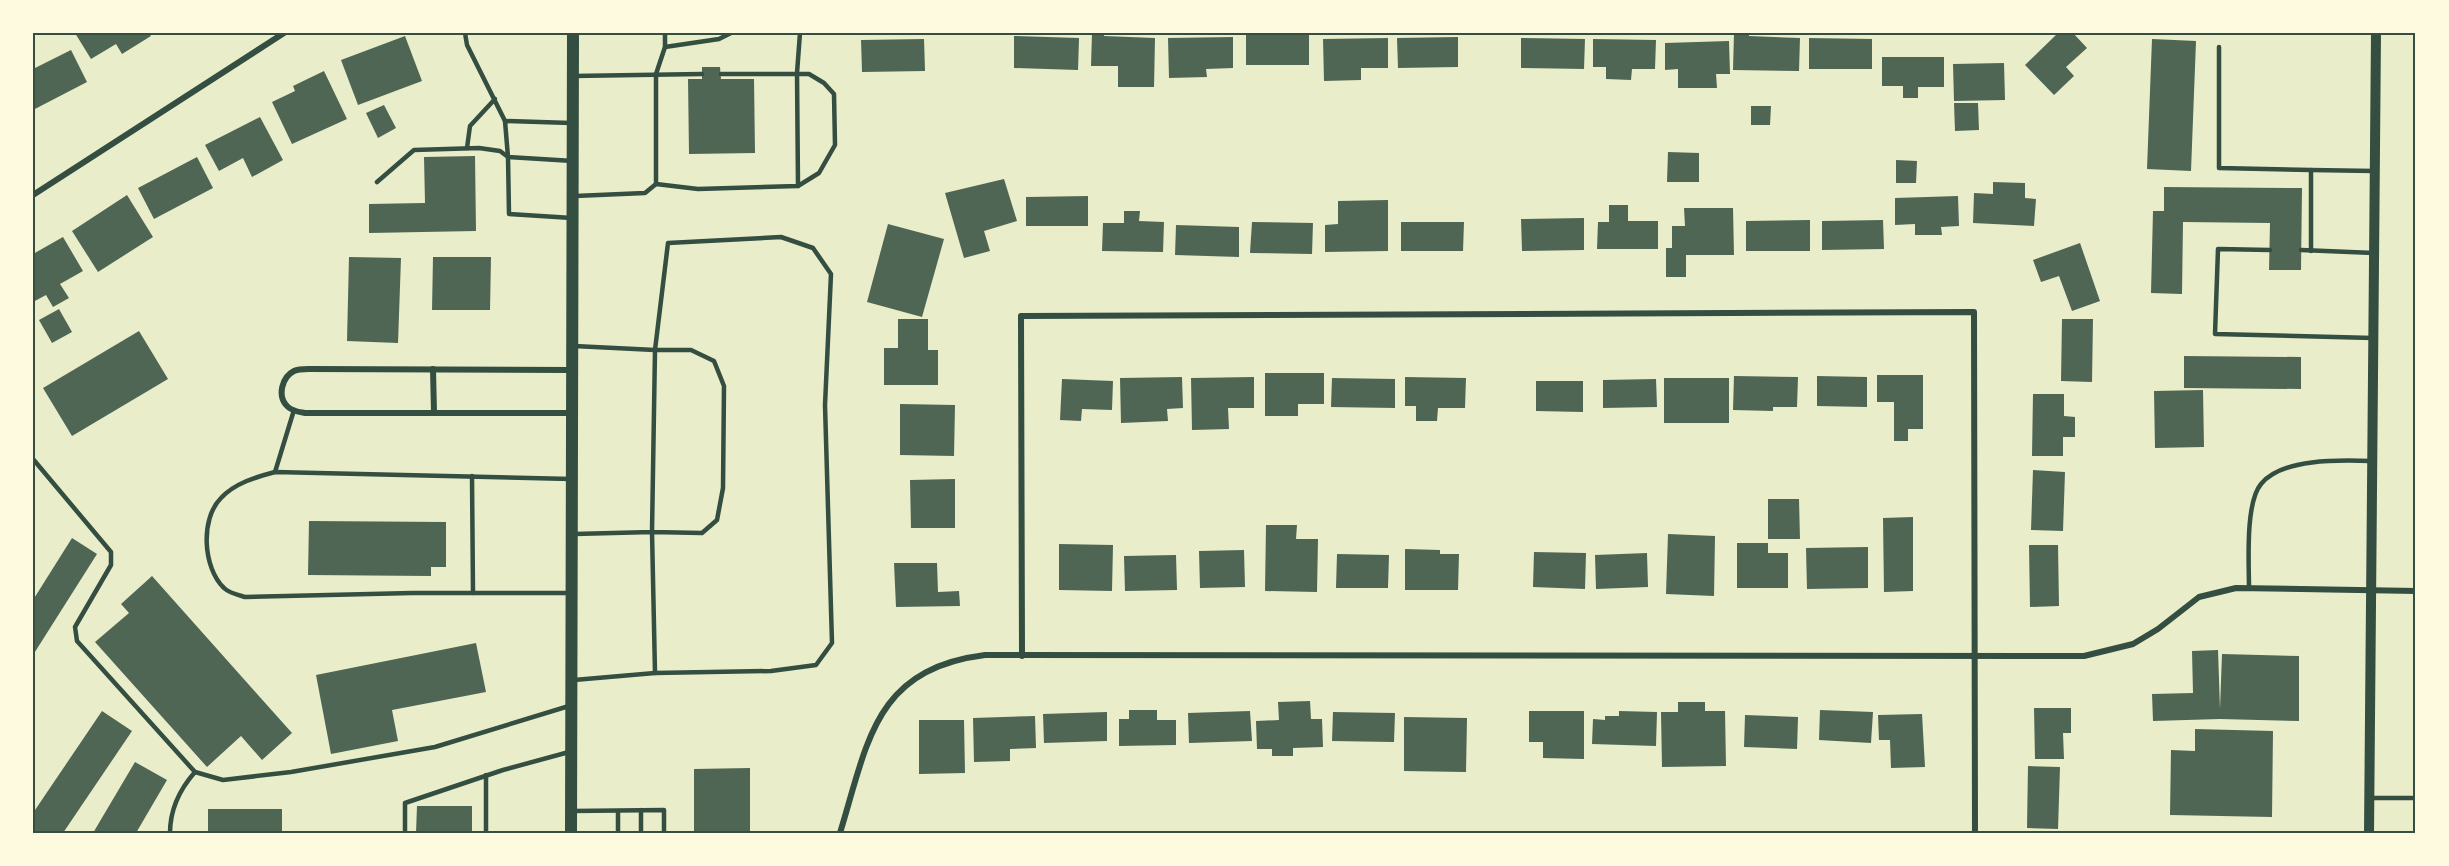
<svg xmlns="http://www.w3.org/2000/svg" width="2449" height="866" font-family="'DejaVu Sans',sans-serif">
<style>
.building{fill:#4f6655}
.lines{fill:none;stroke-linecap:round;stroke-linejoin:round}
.service{stroke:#344e41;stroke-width:4.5}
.minor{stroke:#344e41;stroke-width:6}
.tertiary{stroke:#344e41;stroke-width:10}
.secondary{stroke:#344e41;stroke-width:12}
.neatline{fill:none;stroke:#344e41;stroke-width:2}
</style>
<rect width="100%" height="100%" fill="#e9edc9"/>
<!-- building -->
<g class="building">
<path d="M75 33H149L151 36 122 54 116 44 91 59Z"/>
<path d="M1092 33H1104V36L1155 38 1154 87H1118V66H1091Z"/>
<path d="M1734 33H1749V36L1800 38 1799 71 1733 70Z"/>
<path d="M2058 33H2073L2087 48 2066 67 2074 76 2054 95 2025 65Z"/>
<rect x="1246" y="34" width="63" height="31"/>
<path d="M405 36 422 81 358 105 341 60Z"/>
<path d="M1014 36 1079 38 1078 70 1014 68Z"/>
<path d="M1233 37V68L1206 69 1207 77 1169 78 1168 38Z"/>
<path d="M1458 37V67L1398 68 1397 38Z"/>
<path d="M1388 38V68H1361V80L1324 81 1323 39Z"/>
<path d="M1521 38 1585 39 1584 69 1521 68Z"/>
<path d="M1809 38 1872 39V69H1809Z"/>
<path d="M924 39 925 71 862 72 861 40Z"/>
<path d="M1593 39 1656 40 1655 69H1632L1631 80 1606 79V67H1593Z"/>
<path d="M2152 39 2196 41 2191 171 2147 169Z"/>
<path d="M1729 41 1730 74H1716L1717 88H1678V69L1665 70V43Z"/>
<path d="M71 50 87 82 33 110V69Z"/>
<path d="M1882 57H1944V87H1918V98H1903V86H1882Z"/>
<path d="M2004 63 2005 100 1954 101 1953 64Z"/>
<path d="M702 67H720L721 79H754L755 153 689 154 688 79H702Z"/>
<path d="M324 71 347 119 292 144 272 102 295 91 293 86Z"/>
<path d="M1954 103H1978L1979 130 1955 131Z"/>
<path d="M384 105 396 128 378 138 366 113Z"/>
<path d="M1751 106H1771L1770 125H1751Z"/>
<path d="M260 117 283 160 252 177 243 158 219 171 205 145Z"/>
<path d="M1668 152 1699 153V182H1667Z"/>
<path d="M475 156 476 231 369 233V204L425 203 424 157Z"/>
<path d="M197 157 213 188 154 219 138 188Z"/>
<path d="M1896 160 1917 161 1916 183H1896Z"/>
<path d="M1004 179 1017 221 984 231 990 251 964 258 945 193Z"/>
<path d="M1993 182 2025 183V198L2036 199 2034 226 1973 223 1974 193 1993 194Z"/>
<path d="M2164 187 2302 188 2301 270H2269L2270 223 2183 222 2182 294 2151 293 2153 211H2164Z"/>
<path d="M127 195 153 237 98 272 72 231Z"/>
<path d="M1088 196V226H1026V197Z"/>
<path d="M1958 196 1959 226 1941 227 1942 235H1915V224L1895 225V198Z"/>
<path d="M1388 200V251L1325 252V225L1338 224V201Z"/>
<path d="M1609 205H1628V221H1658V249H1597L1598 222H1609Z"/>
<path d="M1684 208H1733L1734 255H1686V277H1666V248H1672V226H1685Z"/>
<path d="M1124 211H1140L1139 221 1164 222 1163 252 1102 251 1103 223H1124Z"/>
<path d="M1584 218V250L1522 251 1521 219Z"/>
<path d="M1810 220V251H1746V221Z"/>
<path d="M1883 220 1884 249 1822 250V221Z"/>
<path d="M1252 222 1313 223 1312 254 1250 253Z"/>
<path d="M1401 222H1464L1463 251H1401Z"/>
<path d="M888 224 944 239 922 317 867 302Z"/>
<path d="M1176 225 1239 227V257L1175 255Z"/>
<path d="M63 237 83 271 60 284 69 298 53 307 46 295 33 302V254Z"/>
<path d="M2080 243 2100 301 2072 311 2059 276 2041 282 2033 260Z"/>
<path d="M349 257 401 258 398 343 347 341Z"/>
<path d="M433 257H491L490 310H432Z"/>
<path d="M59 309 72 332 52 343 39 320Z"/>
<path d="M898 319H928V350H938V385H884V348H898Z"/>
<path d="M2062 319H2093L2092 382 2061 381Z"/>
<path d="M139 331 168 379 72 436 43 388Z"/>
<path d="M2184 356 2301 357V389L2184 388Z"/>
<path d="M1265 373H1324V404H1298V416H1265Z"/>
<path d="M1877 375H1923V429H1908V441H1894V402H1877Z"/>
<path d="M1734 376 1798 377 1797 407H1773V411L1733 410Z"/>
<path d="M1817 376 1867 377V407L1817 406Z"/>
<path d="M1182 377 1183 408 1167 409 1168 421 1121 423 1120 378Z"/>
<path d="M1254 377V408H1228L1229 429 1192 430 1191 378Z"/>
<path d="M1405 377 1466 378 1465 408H1438L1437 421H1416V406H1405Z"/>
<path d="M1332 378 1395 379V408L1331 407Z"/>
<rect x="1664" y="378" width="65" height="45"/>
<path d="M1062 379 1113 381 1112 410 1082 409 1081 421 1060 420Z"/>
<path d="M1656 379 1657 407 1603 408V380Z"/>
<path d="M1536 381H1583V412L1536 411Z"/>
<path d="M2203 390 2204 447 2155 448 2154 391Z"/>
<path d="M2033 394H2064V416L2075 417V437H2063V456H2032Z"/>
<path d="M900 404 955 405 954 456 900 455Z"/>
<path d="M2033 470 2065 472 2063 531 2031 530Z"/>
<path d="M955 479V528H911L910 480Z"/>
<path d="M1768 499H1799L1800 539H1768Z"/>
<path d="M1913 517V591L1884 592 1883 518Z"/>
<path d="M309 521 446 522V567H431V576L308 575Z"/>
<path d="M1266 525H1297L1296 539H1318L1317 592 1265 591Z"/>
<path d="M1668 534 1715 536 1714 596 1666 594Z"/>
<path d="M72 538 97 554 33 655V600Z"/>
<path d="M1737 543H1768V553H1788V588H1737Z"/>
<path d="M1059 544 1113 545 1112 591 1059 590Z"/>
<path d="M2029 545H2058L2059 606 2030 607Z"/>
<path d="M1868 547V588L1807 589 1806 548Z"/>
<path d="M1405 549 1440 550V554H1459L1458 590H1405Z"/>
<path d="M1244 550 1245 587 1200 588 1199 551Z"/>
<path d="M1534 552 1586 553 1585 589 1533 587Z"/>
<path d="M1647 553 1648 587 1596 589 1595 555Z"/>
<path d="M1337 554 1389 555 1388 588H1336Z"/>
<path d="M1176 555 1177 590 1125 591 1124 556Z"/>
<path d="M894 563H937L938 592 959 591 960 606 896 607Z"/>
<path d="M152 576 292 733 262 760 241 736 207 767 95 642 129 613 121 604Z"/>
<path d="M476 643 486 692 392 710 398 741 331 754 316 675Z"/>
<path d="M2218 650 2220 709 2222 654 2299 656V721L2220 719 2153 721 2152 694 2193 693 2192 651Z"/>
<path d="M1310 701 1311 719H1322L1323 747 1293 748V756H1272V749H1257L1256 721 1279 720 1278 702Z"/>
<path d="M1678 702H1705V711H1725L1726 766 1662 767 1661 712H1678Z"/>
<path d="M2034 708H2071V733H2063L2064 759H2035Z"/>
<path d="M1129 710H1157V720H1176V745L1119 746V719H1129Z"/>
<path d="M1820 710 1873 712 1871 743 1819 740Z"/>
<path d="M102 711 132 731 63 833H33V813Z"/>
<path d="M1250 711 1252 741 1189 743 1188 713Z"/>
<path d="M1529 711H1584V759L1543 758V742H1529Z"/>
<path d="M1619 711 1657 712 1656 746 1592 744 1593 719 1605 720V716H1619Z"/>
<path d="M1107 712V741L1044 743 1043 714Z"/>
<path d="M1333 712 1395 713 1394 742 1332 741Z"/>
<path d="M1922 714 1925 767 1891 768 1890 740H1879L1878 715Z"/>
<path d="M1745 715 1798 717 1797 749 1744 747Z"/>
<path d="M1035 716 1036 748 1010 749V761L974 762 973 718Z"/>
<path d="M1404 717 1467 718 1466 772 1404 771Z"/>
<path d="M919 720H964L965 773 919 774Z"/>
<path d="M2195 729 2273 731 2272 817 2170 815 2171 750 2195 751Z"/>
<path d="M135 762 167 780 136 833H93Z"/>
<path d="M2028 766 2060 767 2058 829 2027 828Z"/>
<path d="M750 768V833H694V769Z"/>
<path d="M417 806H472V833H416Z"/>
<rect x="208" y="809" width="74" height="24"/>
</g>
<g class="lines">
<!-- service -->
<g class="service">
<path d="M465 33 467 45 505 121 508 157 573 161"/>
<path d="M665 47 719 39 731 33"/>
<path d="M2219 47V168L2311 170V251"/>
<path d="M573 76 702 74"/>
<path d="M505 121 571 123"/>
<path d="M467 148 470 126 495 99"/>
<path d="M2311 170 2374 171"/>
<path d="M377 182 414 150 479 148 500 151 508 157 509 214 572 218"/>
<path d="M656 184 698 189 798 186 819 173 835 145 834 94 824 83 809 74H721"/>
<path d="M798 186 797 73 800 33"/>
<path d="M575 196 645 193 656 184V74L665 47V33"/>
<path d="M2270 250 2218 249 2215 334 2373 338"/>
<path d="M2301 250 2374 253"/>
<path d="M33 459 111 552V565L75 627 77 641 195 772 223 780 291 772 435 747 569 706"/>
<path d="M275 472 294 410"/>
<path d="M472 476 473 593"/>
<path d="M574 534 652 532 655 350H691L714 361 724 386 723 488 717 520 702 533 652 532 655 673"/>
<path d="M2249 588C2249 564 2245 503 2261 484 2282 458 2340 460 2371 461"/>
<path d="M570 593H412L245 597C238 595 229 593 224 588 203 568 200 519 221 498 235 483 256 477 275 472L571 479"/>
<path d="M574 680 655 673 771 671 816 665 832 643 825 405 831 274 813 248 781 237 668 243 655 350 574 346"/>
<path d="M486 775V833"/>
<path d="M2371 798H2416"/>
<path d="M641 810V833"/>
<path d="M572 811 664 810V833"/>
<path d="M618 811V833"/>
<path d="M170 833C170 810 180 789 195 772"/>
<path d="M405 833V803L503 770 569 752"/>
</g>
<!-- minor -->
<g class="minor">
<path d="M33 195 284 33"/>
<path d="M433 369 434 413"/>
<path d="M571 370 309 369C305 369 298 369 294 371 282 377 277 396 287 406 291 411 299 412 305 413H571"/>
<path d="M1022 656 1021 316 1974 312 1975 833"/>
<path d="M840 833C868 742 874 669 985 655L2084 656 2133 644 2158 629 2199 597 2236 588 2416 591"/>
</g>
<!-- tertiary -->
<path class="tertiary" d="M2369 833 2376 33"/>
<!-- secondary -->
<path class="secondary" d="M571 833 573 33"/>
</g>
<!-- border -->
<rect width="2449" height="866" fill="none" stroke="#fefae0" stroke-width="69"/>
<rect x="34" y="34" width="2380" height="798" class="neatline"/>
</svg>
